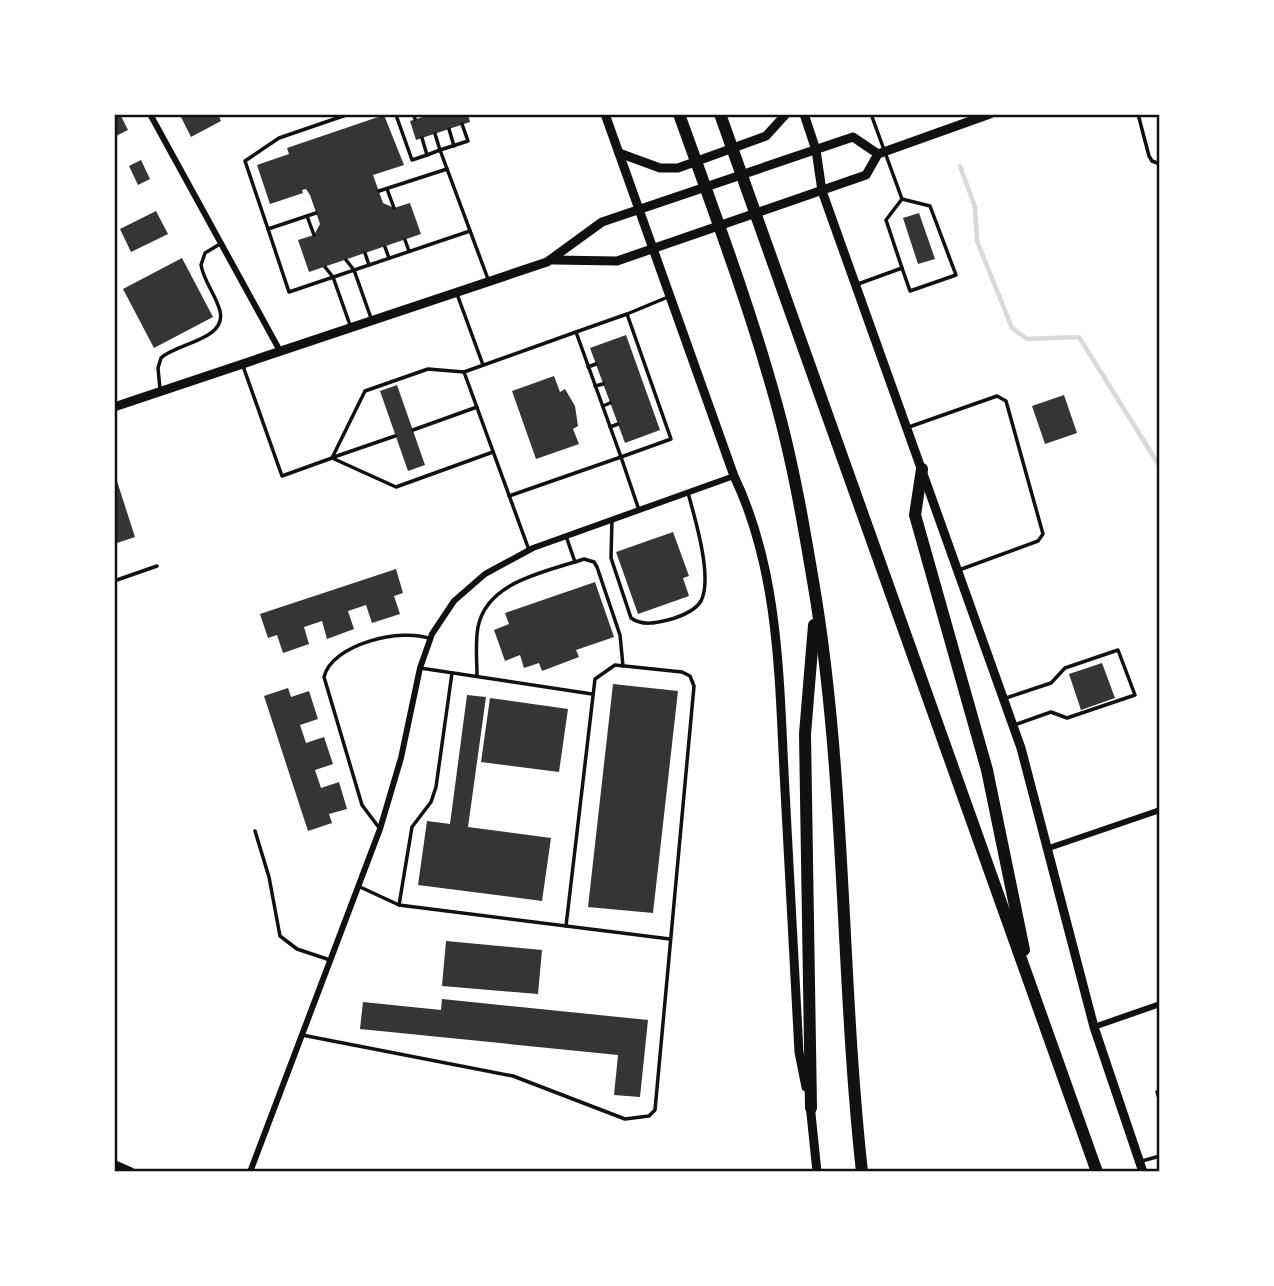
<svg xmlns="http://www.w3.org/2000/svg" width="1274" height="1286" font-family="'Public Sans',sans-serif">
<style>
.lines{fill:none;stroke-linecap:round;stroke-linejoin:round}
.stream{stroke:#d9d9d9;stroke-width:4.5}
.building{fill:#353535}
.service{stroke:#111;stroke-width:3.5}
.minor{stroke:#111;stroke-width:6}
.secondary{stroke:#111;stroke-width:9}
.primary{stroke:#111;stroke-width:10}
.motorway{stroke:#111;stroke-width:12}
.neatline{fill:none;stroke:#111;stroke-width:2.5}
</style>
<rect width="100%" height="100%" fill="#fff"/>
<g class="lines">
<!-- stream -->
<path class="stream" d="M960 166 975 207 977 241 1012 328 1027 339 1079 337 1160 467"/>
</g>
<!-- building -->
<g class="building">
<path d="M114 114H120L128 130 114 137Z"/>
<path d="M182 114H218L221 121 191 137 180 115Z"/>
<path d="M432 114H468L470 122 416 140 410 121Z"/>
<path d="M384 115 404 165 373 175 383 203 394 208 410 203 421 234 309 272 298 240 314 235 320 224 310 195 306 189 302 190 303 193 270 204 257 165 289 154 287 148Z"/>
<path d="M141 160 150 179 138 185 129 166Z"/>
<path d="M156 211 168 234 131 252 120 229Z"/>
<path d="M919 213 935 259 918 264 903 218Z"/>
<path d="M182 258 213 317 154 348 123 289Z"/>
<path d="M626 335 660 430 625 443 590 348Z"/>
<path d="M554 376 560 392 565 389 575 406 578 426 573 429 579 444 536 459 512 391Z"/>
<path d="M397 385 425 465 408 471 380 391Z"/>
<path d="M1064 395 1077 433 1045 444 1032 406Z"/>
<path d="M116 478 135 537 114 544V479Z"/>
<path d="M673 532 689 576 683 578 689 596 638 614 616 552Z"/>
<path d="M396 569 403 593 394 596 400 614 372 623 366 605 348 611 354 629 327 639 322 621 304 627 309 644 283 653 277 635 268 638 260 614Z"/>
<path d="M595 582 614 637 576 650 579 657 542 671 539 663 524 668 520 655 505 661 494 630 509 624 505 613Z"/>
<path d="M1102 663 1115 698 1081 710 1069 674Z"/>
<path d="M613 684 678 691 653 913 588 907Z"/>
<path d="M288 688 291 697 309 691 318 719 300 725 306 743 324 737 333 764 315 770 321 788 339 782 347 809 329 814 332 823 308 831 264 696Z"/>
<path d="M467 695 486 697 468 827 551 838 542 901 418 885 427 821 450 824Z"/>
<path d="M490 698 568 709 559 772 481 762Z"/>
<path d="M446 941 542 950 538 994 442 986Z"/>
<path d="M442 999 648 1020 640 1097 614 1095 618 1055 360 1029 363 1002 441 1010Z"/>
</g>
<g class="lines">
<!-- service -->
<g class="service">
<path d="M399 114 396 115 412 160 427 155"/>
<path d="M413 114 415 119"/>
<path d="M428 114V115"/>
<path d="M1138 114 1149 156 1152 161 1160 164"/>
<path d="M1144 114H1156"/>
<path d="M449 129 454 146"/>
<path d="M435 134 440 150 468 141 462 124"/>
<path d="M422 138 427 155 440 150 488 279"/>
<path d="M387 189 394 208"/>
<path d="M379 191 447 169"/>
<path d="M316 213 268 229 289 292 470 231"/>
<path d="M307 216 314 235"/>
<path d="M268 229 245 161 279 138 349 114"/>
<path d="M405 240 409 251"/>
<path d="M385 247 389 258"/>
<path d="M365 253 369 265"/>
<path d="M346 260 354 270 371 318"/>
<path d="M325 267 333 277 350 325"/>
<path d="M902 268 910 291 956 275 930 206 902 199"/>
<path d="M858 284 902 268 886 220 902 199 871 114"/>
<path d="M457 294 483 365"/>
<path d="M627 314 576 332 621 457 671 439 627 314 668 297"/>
<path d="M243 366 282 476 332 458 396 487 493 452"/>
<path d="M588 367 596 364"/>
<path d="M595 386 603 384"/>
<path d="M160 389 158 368 161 358C177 343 227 340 220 311 216 295 204 282 201 265L205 253 220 244"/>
<path d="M603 406 610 403"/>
<path d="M610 427 618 424"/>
<path d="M909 427 997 396 1006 401 1043 534 1038 541 959 570"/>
<path d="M413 430 477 407"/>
<path d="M334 457 395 436"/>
<path d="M332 458 365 391 428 369 464 372"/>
<path d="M509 496 621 457 639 510"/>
<path d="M612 520 611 558 631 618C642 626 656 623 668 620 679 617 695 611 701 601 713 578 695 518 688 493"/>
<path d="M566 536 575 562"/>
<path d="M529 550 464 372 576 332"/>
<path d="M114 581 157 566"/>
<path d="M420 668 592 694"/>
<path d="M477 676C477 660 475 643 478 627 487 581 546 572 584 559L594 562 597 567 620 635 623 666"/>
<path d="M1006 698 1051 683 1065 668 1118 650 1135 695 1067 718 1051 712 1014 725"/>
<path d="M380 829 362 805 324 677C332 644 402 627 431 639"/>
<path d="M255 831 269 877 280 936 297 949 330 960"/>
<path d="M358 886 399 905 670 939"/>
<path d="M399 905 412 827 431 802 436 787 452 673"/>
<path d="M302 1035 513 1076 625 1119 649 1116 655 1110 694 686 690 676 682 672 615 665 595 679 566 926"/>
<path d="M1157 1092 1160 1101"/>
<path d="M1142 1161 1160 1156"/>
</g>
<!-- minor -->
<g class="minor">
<path d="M150 114 280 351"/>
<path d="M1049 848 1160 810"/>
<path d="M1094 1027 1160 1004"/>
<path d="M250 1172 380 829 401 758 420 668 432 634 454 601 485 574 533 548 734 476"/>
</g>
<!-- secondary -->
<g class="secondary">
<path d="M605 114 734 476C778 568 779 671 784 772 789 865 794 959 799 1052L806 1087"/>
<path d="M804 114 816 150 822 191 1021 748 1094 1027 1143 1172"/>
<path d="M619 153 660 168H678L766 136 786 114"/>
<path d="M553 260 617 261 866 175 878 154 990 114"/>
<path d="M114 407 547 262 602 222 853 137 878 154"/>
<path d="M810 1104 817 1172"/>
</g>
<!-- primary -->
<path class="primary" d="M114 1165 130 1172"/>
<!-- motorway -->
<g class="motorway">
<path d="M679 114C713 209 749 304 776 402 794 466 805 533 816 599 846 788 841 982 862 1172"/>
<path d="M720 114 1097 1172"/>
<path d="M922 469 915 515 987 770 1024 950"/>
<path d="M811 1108 805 734 814 625"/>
</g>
</g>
<!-- border -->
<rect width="1274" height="1286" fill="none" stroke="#ffffff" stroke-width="231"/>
<rect x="116" y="116" width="1042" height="1054" class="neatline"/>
</svg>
